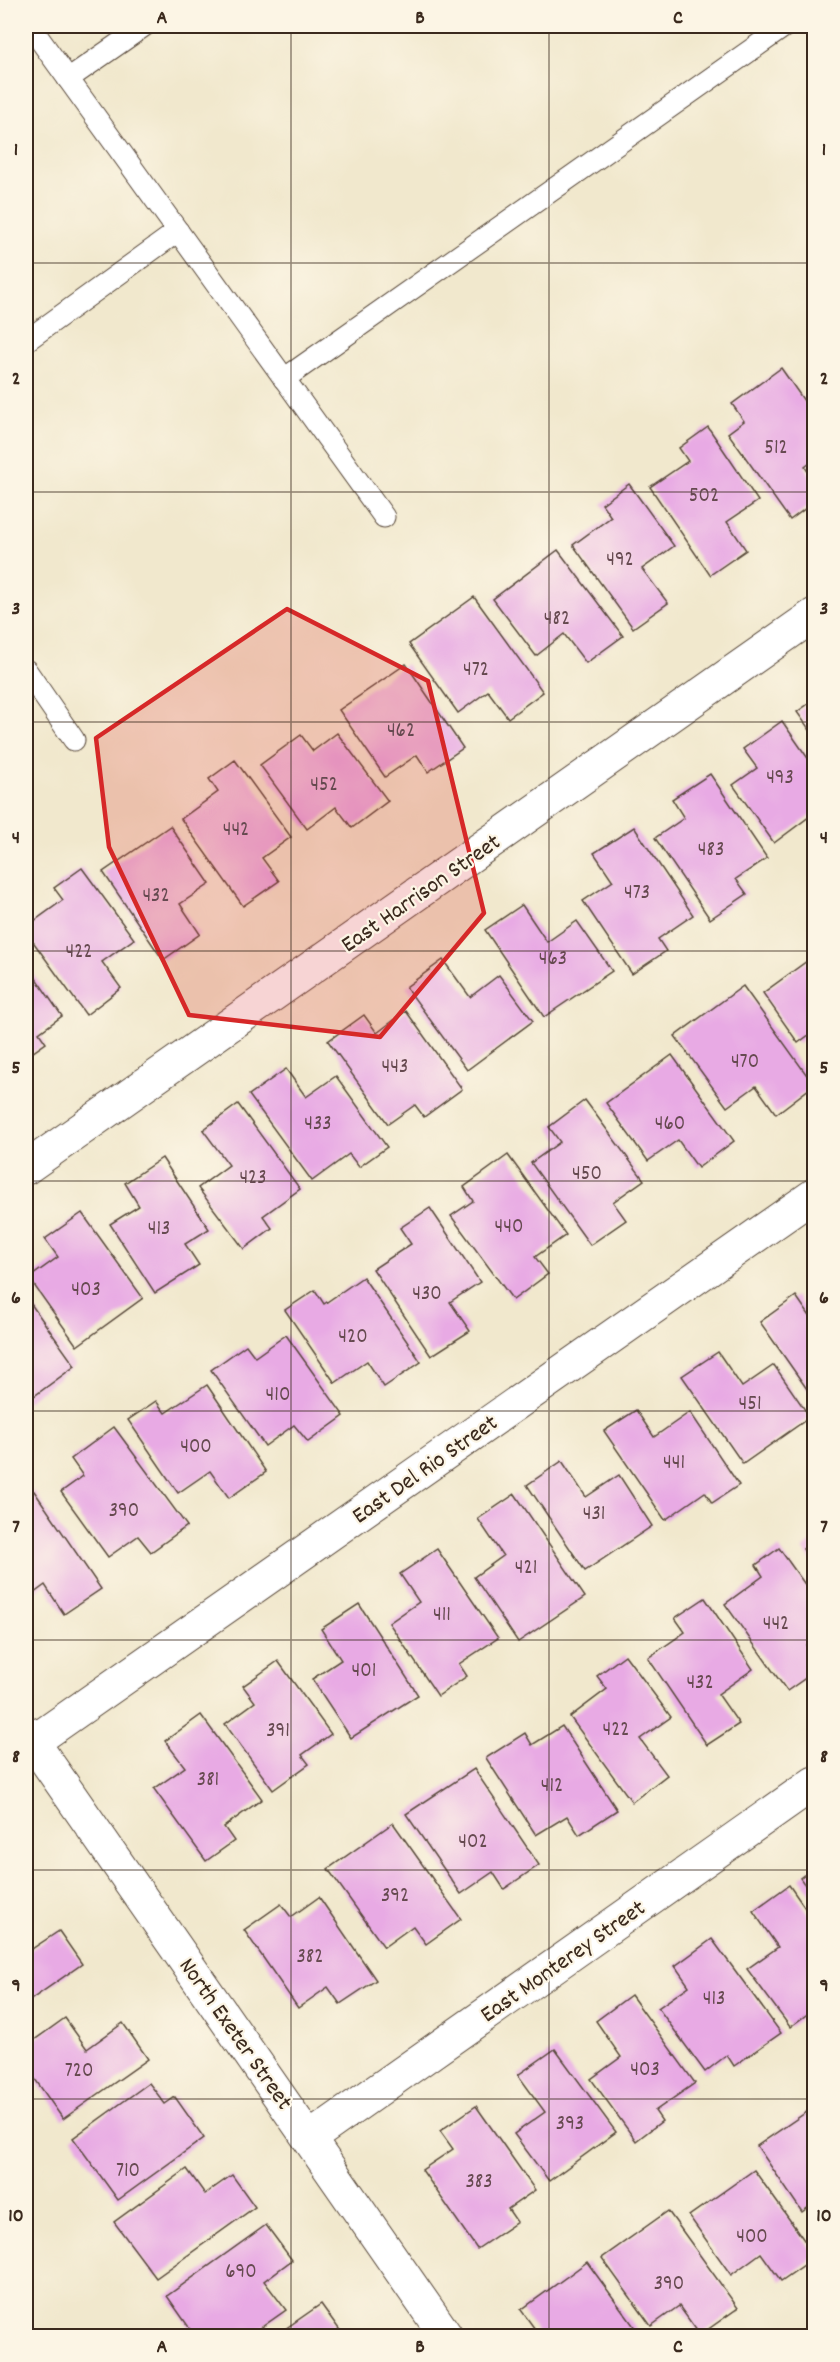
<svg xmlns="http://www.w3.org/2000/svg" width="840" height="2362" font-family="Dekko,sans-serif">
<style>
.building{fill:#e8aae4}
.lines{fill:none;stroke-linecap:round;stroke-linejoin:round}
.lane-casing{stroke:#564638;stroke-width:23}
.street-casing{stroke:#564638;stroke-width:35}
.lane{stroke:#fff;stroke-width:21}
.street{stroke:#fff;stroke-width:33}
.marked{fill:#d62828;fill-opacity:0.2;stroke:#d62828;stroke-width:4.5;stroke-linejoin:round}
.grid{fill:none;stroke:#3b2a1e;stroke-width:1.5;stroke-opacity:0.55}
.labels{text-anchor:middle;stroke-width:4.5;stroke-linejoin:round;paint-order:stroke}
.number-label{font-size:21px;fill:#664a50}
.street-label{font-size:24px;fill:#3b2a1e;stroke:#fcf5e5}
.neatline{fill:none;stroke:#3b2a1e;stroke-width:2}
.grid-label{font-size:20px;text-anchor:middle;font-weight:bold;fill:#3b2a1e}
</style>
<rect width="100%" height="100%" fill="#fcf5e5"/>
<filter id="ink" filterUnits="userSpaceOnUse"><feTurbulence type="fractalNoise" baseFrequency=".0167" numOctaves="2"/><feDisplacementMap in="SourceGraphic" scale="12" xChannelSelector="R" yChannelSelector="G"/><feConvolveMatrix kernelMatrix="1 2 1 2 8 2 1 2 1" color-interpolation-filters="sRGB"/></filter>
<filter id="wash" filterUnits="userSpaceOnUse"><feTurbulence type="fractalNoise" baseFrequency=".008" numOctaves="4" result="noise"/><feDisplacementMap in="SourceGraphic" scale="24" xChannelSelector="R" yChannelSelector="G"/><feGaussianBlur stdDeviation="1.35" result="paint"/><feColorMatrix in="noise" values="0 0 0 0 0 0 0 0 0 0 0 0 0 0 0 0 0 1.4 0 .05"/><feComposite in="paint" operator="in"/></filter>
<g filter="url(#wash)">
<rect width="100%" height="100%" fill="#f1e8cd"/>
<g id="blocks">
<!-- building -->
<g class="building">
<path d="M781 368 814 415V460L805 467 814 481V502L790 520 728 433 744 421 732 404Z"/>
<path d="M708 427 758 501 727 522 746 550 710 575 650 487 688 461 679 448Z"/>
<path d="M629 484 674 546 642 569 668 603 633 628 573 545 611 517 602 504Z"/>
<path d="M558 550 623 636 586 663 564 634 536 656 493 599Z"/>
<path d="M474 597 543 692 508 718 488 691 458 713 409 644Z"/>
<path d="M406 664 463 748 428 772 417 755 385 777 339 710Z"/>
<path d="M814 700V736L797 712Z"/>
<path d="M782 721 814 767V813L774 843 733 785 757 768 743 749Z"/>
<path d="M337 733 388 801 352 828 336 807 307 829 260 765 301 735 313 751Z"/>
<path d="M235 760 291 837 262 858 279 881 243 906 181 819 218 792 209 779Z"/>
<path d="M710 774 767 858 736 879 747 894 710 919 655 838 684 818 672 799Z"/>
<path d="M170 826 210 884 180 904 200 934 163 960 103 872Z"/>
<path d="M634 827 693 915 658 939 666 951 632 974 583 901 613 881 594 853Z"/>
<path d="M82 868 134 939 102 962 121 988 86 1015 26 932V927L63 900 54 888Z"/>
<path d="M522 905 547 942 577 921 612 971 544 1017 485 930Z"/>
<path d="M814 956V1031L798 1043 763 993Z"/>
<path d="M443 960 470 997 499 975 533 1021 467 1070 406 987Z"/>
<path d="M26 964 62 1016 39 1033 46 1043 26 1057Z"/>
<path d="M743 986 814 1085 776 1114 756 1086 727 1107 675 1036Z"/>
<path d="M406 1011 462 1089 424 1117 415 1105 388 1124 328 1041 364 1015 377 1033Z"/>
<path d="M672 1055 734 1141 698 1168 678 1140 648 1161 606 1103Z"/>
<path d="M286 1069 306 1097 336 1076 387 1147 359 1167 349 1154 312 1181 249 1095Z"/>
<path d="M585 1100 644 1180 613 1202 626 1220 590 1245 531 1163 560 1142 549 1127Z"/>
<path d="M238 1104 300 1189 263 1216 272 1228 244 1249 198 1188 229 1165 203 1130Z"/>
<path d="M508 1155 566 1235 535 1257 548 1274 513 1300 451 1216 473 1201 464 1187Z"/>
<path d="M162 1158 209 1229 185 1244 199 1265 155 1293 110 1224 139 1206 125 1183Z"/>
<path d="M430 1208 480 1282 450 1302 470 1331 431 1356 373 1269 411 1244 400 1228Z"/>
<path d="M82 1213 143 1298 77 1346 29 1278 58 1257 45 1239Z"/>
<path d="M363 1277 421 1362 384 1387 367 1361 335 1383 285 1310 315 1290 324 1304Z"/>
<path d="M796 1296 814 1322V1399L760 1322Z"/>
<path d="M26 1297 75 1366 26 1402Z"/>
<path d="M286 1335 344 1416 308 1442 294 1425 265 1446 211 1370 246 1345 255 1357Z"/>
<path d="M718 1352 742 1387 774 1365 810 1417 743 1464 682 1376Z"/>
<path d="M207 1385 266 1472 229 1498 210 1471 178 1493 128 1420 156 1401 165 1413Z"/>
<path d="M636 1410 654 1437 690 1412 739 1485 712 1503 705 1492 665 1520 604 1431Z"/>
<path d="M114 1427 187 1526 151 1552 138 1536 108 1557 61 1492 83 1476 71 1459Z"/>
<path d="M562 1461 586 1497 619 1475 652 1526 585 1571 527 1485Z"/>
<path d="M34 1491 101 1589 64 1614 45 1585 26 1599V1496Z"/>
<path d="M515 1494 585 1597 518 1642 474 1577 503 1556 478 1519Z"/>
<path d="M814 1541V1565L803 1549Z"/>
<path d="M779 1548 814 1597V1640L807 1645 814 1655V1672L787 1691 725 1604 763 1576 756 1565Z"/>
<path d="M437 1549 498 1638 459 1664 467 1676 438 1696 389 1623 419 1602 400 1574Z"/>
<path d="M705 1598 753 1669 718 1694 739 1724 707 1745 648 1658 685 1632 675 1618Z"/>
<path d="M359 1604 418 1695 351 1738 312 1679 341 1660 321 1629Z"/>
<path d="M625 1655 671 1717 640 1739 667 1775 632 1802 570 1717 607 1689 597 1676Z"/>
<path d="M278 1661 331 1734 302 1755 309 1764 273 1790 225 1724 255 1702 243 1686Z"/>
<path d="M201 1715 262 1799 224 1827 234 1841 206 1861 154 1789 185 1767 165 1741Z"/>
<path d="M562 1726 617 1810 579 1835 567 1816 536 1835 486 1758 525 1733 532 1745Z"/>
<path d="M474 1769 539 1865 504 1889 493 1872 461 1894 406 1814Z"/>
<path d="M393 1823 461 1919 426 1944 413 1926 384 1947 328 1869Z"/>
<path d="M814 1867V1898L800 1878Z"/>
<path d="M789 1885 814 1921V2009L790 2027 747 1969 778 1947 753 1911Z"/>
<path d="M319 1897 376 1980 340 2004 328 1987 298 2008 244 1930 281 1904 291 1917Z"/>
<path d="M59 1931 82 1964 26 2003V1953Z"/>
<path d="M712 1939 781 2033 734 2066 727 2055 705 2072 658 2008 689 1986 675 1966Z"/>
<path d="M631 1995 695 2083 655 2111 662 2121 636 2141 591 2079 621 2057 596 2021Z"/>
<path d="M65 2018 87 2049 123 2023 148 2059 63 2119 35 2079 26 2087V2046Z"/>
<path d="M555 2049 616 2132 549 2181 514 2134 545 2112 518 2075Z"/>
<path d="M149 2083 165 2104 175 2097 204 2138 118 2200 73 2138Z"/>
<path d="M476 2106 535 2190 508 2209 517 2222 477 2249 422 2170 453 2149 440 2131Z"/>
<path d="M814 2107V2203L802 2212 757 2146Z"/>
<path d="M187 2169 205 2194 232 2175 255 2207 156 2278 114 2222Z"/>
<path d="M754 2170 814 2254V2258L781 2281 761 2253 731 2275 689 2216Z"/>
<path d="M668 2211 738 2308 700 2335 679 2306 651 2326 602 2258Z"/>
<path d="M266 2225 292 2260 264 2281 286 2310 249 2336H188L193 2333 167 2296Z"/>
<path d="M587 2262 641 2336H540L521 2310Z"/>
<path d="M321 2304 344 2336H275Z"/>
</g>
</g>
</g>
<g filter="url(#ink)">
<use href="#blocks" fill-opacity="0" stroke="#564638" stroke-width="1.5"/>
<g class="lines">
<!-- lane casing -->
<g class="lane-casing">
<g id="lane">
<path d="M30 26 384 517"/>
<path d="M68 79 144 26"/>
<path d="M26 341 178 231"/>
<path d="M284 379 785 26"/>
<path d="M26 670 74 740"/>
</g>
</g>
<!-- street casing -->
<g class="street-casing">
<g id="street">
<path d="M26 1168 814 615"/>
<path d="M26 1732 446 2336"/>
<path d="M33 1742 814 1195"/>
<path d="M310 2138 814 1783"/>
</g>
</g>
<!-- lane -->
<use href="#lane" class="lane"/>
<!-- street -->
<use href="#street" class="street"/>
</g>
</g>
<!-- marked area -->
<path class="marked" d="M287 609 428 681 484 913 380 1037 189 1015 109 847 96 738Z"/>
<!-- grid -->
<path class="grid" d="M291 26V2336M549 26V2336M26 263H814M26 492H814M26 722H814M26 951H814M26 1181H814M26 1411H814M26 1640H814M26 1870H814M26 2099H814"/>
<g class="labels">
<!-- number labels -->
<g class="number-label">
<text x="776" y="453">512</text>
<text x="704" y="501">502</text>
<text x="620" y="565">492</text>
<text x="557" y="624">482</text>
<text x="476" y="675">472</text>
<text x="401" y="736">462</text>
<text x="780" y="783">493</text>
<text x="324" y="790">452</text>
<text x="236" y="835">442</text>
<text x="711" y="855">483</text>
<text x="637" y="898">473</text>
<text x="156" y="901">432</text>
<text x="79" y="957">422</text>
<text x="553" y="964">463</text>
<text x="745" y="1067">470</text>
<text x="395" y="1072">443</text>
<text x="318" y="1129">433</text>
<text x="670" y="1129">460</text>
<text x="587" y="1179">450</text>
<text x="253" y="1183">423</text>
<text x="509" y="1232">440</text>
<text x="159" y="1234">413</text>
<text x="86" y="1295">403</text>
<text x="427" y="1299">430</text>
<text x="353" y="1342">420</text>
<text x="278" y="1400">410</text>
<text x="750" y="1409">451</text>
<text x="196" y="1452">400</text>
<text x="674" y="1468">441</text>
<text x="124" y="1516">390</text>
<text x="594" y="1519">431</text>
<text x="526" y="1573">421</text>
<text x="442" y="1620">411</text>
<text x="776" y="1629">442</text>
<text x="364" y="1676">401</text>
<text x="700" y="1688">432</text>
<text x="616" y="1735">422</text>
<text x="278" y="1736">391</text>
<text x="208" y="1785">381</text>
<text x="552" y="1791">412</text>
<text x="473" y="1847">402</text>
<text x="395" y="1901">392</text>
<text x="310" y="1962">382</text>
<text x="714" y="2004">413</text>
<text x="645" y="2075">403</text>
<text x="79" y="2076">720</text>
<text x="570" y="2129">393</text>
<text x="128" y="2176">710</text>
<text x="479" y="2187">383</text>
<text x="752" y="2242">400</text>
<text x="241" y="2277">690</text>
<text x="669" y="2289">390</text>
</g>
<!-- street labels -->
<g class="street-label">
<text transform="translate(420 892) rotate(-35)" y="8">East Harrison Street</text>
<text transform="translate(424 1468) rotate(-35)" y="8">East Del Rio Street</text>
<text transform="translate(562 1960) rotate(-35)" y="8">East Monterey Street</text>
<text transform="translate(237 2033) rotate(55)" y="8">North Exeter Street</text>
</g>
</g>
<!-- margin -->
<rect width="840" height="2362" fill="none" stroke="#fcf5e5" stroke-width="66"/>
<rect x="33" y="33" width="774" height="2296" class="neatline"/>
<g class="grid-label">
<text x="162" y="23">A</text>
<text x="420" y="23">B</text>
<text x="678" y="23">C</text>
<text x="16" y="155">1</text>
<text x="824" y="155">1</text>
<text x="16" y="384">2</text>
<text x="824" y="384">2</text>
<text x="16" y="614">3</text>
<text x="824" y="614">3</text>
<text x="16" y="843">4</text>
<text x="824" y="843">4</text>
<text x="16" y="1073">5</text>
<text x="824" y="1073">5</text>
<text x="16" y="1303">6</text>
<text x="824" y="1303">6</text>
<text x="16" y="1532">7</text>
<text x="824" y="1532">7</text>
<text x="16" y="1762">8</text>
<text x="824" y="1762">8</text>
<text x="16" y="1991">9</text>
<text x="824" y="1991">9</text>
<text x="16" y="2221">10</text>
<text x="824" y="2221">10</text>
<text x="162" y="2352">A</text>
<text x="420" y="2352">B</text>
<text x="678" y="2352">C</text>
</g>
</svg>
